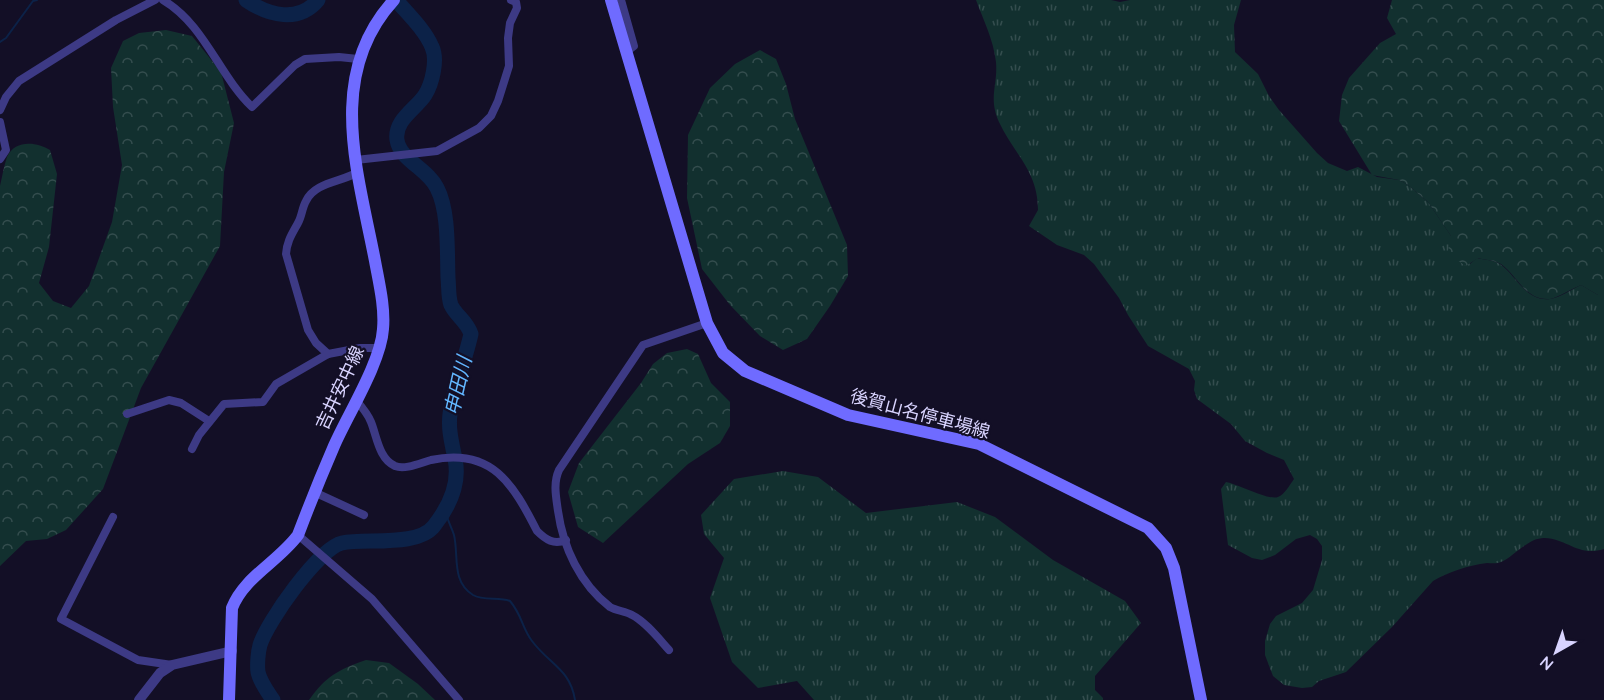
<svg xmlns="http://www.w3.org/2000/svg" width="1604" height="700" font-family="Quicksand,'Noto Sans JP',sans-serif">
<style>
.grass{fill:url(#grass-tufts)}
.forest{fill:url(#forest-crowns)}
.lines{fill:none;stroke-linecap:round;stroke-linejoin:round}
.stream{stroke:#0c2248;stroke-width:2}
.river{stroke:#0c2248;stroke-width:15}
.minor{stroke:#3d3a85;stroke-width:8}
.tertiary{stroke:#3d3a85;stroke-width:10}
.secondary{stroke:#6f6bff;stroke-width:12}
.labels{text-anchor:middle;stroke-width:4.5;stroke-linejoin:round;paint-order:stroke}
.street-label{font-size:18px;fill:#d9d4ff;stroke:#130f26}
.water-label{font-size:20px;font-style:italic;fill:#62b6ff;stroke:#130f26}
</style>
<defs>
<pattern id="grass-tufts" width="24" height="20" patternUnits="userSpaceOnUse" patternTransform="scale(1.5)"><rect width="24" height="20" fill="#12302f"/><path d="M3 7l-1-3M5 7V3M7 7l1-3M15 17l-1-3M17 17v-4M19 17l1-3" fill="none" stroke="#344d4e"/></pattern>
<pattern id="forest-crowns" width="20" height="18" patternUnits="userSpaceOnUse" patternTransform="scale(1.5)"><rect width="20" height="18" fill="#12302f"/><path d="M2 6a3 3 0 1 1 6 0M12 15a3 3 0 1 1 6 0" fill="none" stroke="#344d4e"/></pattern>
</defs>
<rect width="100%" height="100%" fill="#130f26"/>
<!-- grass -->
<g class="grass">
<path d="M976 0H1111L1120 2 1130 0H1241L1234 25 1235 52 1258 74 1269 96 1279 110 1317 153 1328 163 1347 171 1358 167 1377 177 1399 180 1408 185 1428 202 1470 264 1477 258C1485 260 1494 260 1500 264 1516 275 1526 302 1550 299 1559 298 1572 289 1581 285L1598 295H1604V549C1578 557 1568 539 1545 538 1528 537 1513 558 1501 562 1496 564 1492 563 1487 563 1469 565 1448 572 1433 581L1392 627 1346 672 1319 681 1312 687 1302 688 1284 685 1273 676 1265 655V641L1270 624 1276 616 1302 603 1313 590 1322 560V546L1317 539 1310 535 1296 539 1275 555 1262 560 1252 558 1228 545 1221 489 1226 482C1238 484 1269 501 1278 497 1285 494 1289 486 1294 479L1284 460 1267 453 1245 441 1231 424 1197 399 1194 390 1195 381 1189 369 1148 346 1128 315 1119 298 1094 264 1084 255 1057 245 1029 226 1038 210C1038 170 1013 153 999 122 988 97 998 86 996 62 993 38 984 22 976 0Z"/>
<path d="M783 471 818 477 866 513 957 502 995 517 1053 560 1125 601 1141 623 1095 676V690L1103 698V700H814L797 681 758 688 732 662 710 598 724 558 704 534 701 515 734 479Z"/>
</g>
<!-- forest -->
<g class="forest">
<path d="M1392 0H1604V295H1598L1581 285C1573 288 1557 298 1550 299 1525 301 1517 275 1501 264 1494 260 1485 260 1478 258L1466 266 1452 257 1448 251 1451 236 1428 202 1408 185 1399 180 1372 175 1339 121 1342 95 1349 78 1380 43 1396 34 1387 18Z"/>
<path d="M166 30 192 36 221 72 234 123 224 172 220 246 141 388 103 489 66 530 47 539 26 541 0 566V186C2 177 4 166 7 157 15 139 37 142 50 150L57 174 49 247 39 283 53 301 71 308 89 286 112 222 122 165 113 107 111 68 123 41 139 33Z"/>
<path d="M760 50 776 59 786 84 795 119 847 245 848 276 830 306 807 339 783 350 760 336 730 305 702 269 687 198 688 135 710 88 735 64Z"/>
<path d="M687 349 698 354 711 383 730 402V426L720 443 688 464 603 543 578 527 568 492 579 463 641 383 653 364 667 353Z"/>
<path d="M366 660 389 663 418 684 435 700H309C326 676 338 670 366 660Z"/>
</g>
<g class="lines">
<!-- stream -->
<g class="stream">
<path d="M0 42 6 38 33 1 37 0"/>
<path d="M445 508C446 518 451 526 454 535 459 556 451 581 473 595 483 601 499 597 510 601 522 615 522 628 532 641 550 665 570 669 575 700"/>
</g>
<!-- river -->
<g class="river">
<path d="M246 0C269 16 299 23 318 0"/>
<path d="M273 700C267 691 260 682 258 672 257 665 258 652 260 645 267 622 319 548 342 543 366 538 418 547 434 526 449 507 460 483 455 459 452 443 448 430 450 414 454 386 465 361 471 334 467 321 456 316 451 305 448 297 449 286 448 278 447 251 449 211 437 188 428 169 400 160 397 140 394 120 416 109 425 95 432 84 438 60 432 47 425 30 408 14 396 0"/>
</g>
<!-- minor -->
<g class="minor">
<path d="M163 0C205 25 218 74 252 107L295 65 305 59 339 57 358 59"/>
<path d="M621 0 634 46 626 52"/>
<path d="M0 110 6 97 19 81 116 20 155 0"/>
<path d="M0 122 6 150 0 159"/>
<path d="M356 160 437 151 479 128 491 116 498 101 509 66 508 38 510 23 517 8 516 2 511 0"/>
<path d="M328 354 316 343 308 330 286 254C287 241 292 234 298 223 302 216 302 208 306 201 315 182 342 182 358 172"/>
<path d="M356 400C362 407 368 414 371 422 377 437 379 459 395 466 405 470 420 463 431 460 492 447 513 484 537 531 546 540 554 545 566 540"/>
<path d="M127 414 169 400 181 403 209 421"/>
<path d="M192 449 199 435 224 404 263 402 276 384 328 354 360 348H379"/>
<path d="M314 492 364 515"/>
<path d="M113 517 61 619 138 660 172 665"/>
<path d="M298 535 372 599 459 700"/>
<path d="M669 650C659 639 646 622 632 615 625 611 617 611 610 607 580 584 563 547 558 511 556 497 553 483 559 470L643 345 707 323"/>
</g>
<!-- tertiary -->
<path class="tertiary" d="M139 700 160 673 172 665 232 651"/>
<!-- secondary -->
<g class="secondary">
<path d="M611 0 707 323 723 353 745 371 848 415 979 444 1148 528 1166 548 1174 568 1201 700"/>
<path d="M229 700 232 608C244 577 278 562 298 535 309 506 321 476 334 446 348 414 381 362 383 329 385 307 379 283 375 261 358 172 325 75 394 0"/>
</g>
</g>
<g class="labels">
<!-- street labels -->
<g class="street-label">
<text transform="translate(340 388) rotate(-65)" y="6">吉井安中線</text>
<text transform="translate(920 414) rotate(15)" y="6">後賀山名停車場線</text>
</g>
<!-- water labels -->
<g class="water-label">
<text transform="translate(458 386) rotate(-77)" y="7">申田川</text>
</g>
</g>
<!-- north arrow -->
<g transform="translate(1556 652) rotate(220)" stroke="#130f26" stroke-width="4.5" paint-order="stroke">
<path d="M0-4.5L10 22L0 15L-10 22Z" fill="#d9d4ff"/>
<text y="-9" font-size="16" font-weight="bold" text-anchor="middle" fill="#d9d4ff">N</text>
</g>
</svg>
